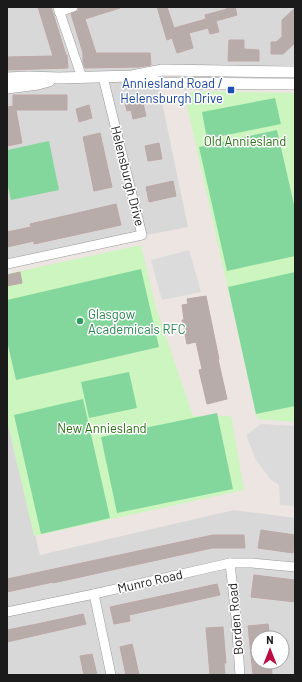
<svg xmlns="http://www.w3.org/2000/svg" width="302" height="682" font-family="Barlow,sans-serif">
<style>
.residential{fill:#d9d8d9;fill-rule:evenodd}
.park{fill:#ccf5bf}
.pitch{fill:#83d79c}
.parking{fill:#dbdbdb}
.building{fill:#b8acab;stroke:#bda8a5}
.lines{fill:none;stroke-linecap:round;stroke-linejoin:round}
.minor-casing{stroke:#989898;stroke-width:10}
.tertiary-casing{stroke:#989898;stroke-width:12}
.minor{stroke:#fff;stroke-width:9}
.tertiary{stroke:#fff;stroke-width:11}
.transit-dot{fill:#1a4fb4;stroke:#fff;stroke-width:1.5}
.leisure-dot{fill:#2e9e5b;stroke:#fff;stroke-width:1.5}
.labels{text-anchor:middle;stroke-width:3;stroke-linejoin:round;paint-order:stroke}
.transit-label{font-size:13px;fill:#164399;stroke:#fff;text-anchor:end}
.park-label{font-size:13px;fill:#287112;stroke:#fff}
.street-label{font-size:13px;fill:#1b1b1b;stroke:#fff}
.leisure-label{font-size:13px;fill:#27864d;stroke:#fff;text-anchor:start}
</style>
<rect width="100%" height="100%" fill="#ece5e1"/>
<!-- residential -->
<g class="residential">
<path d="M7 7H295V65L155 69 188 227 7 262Z"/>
<path d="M7 420 40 555 234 510 295 518V675H7ZM258 638H282V662H258Z"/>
</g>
<!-- park -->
<g class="park">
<path d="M194 91 295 93V422L258 419 256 414 186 101 187 96Z"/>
<path d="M141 245 156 308 193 416H231L244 490 34 536 7 421V274Z"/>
</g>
<!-- pitch -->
<g class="pitch">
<path d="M275 98 281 124 207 139 202 112Z"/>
<path d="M277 130 295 209V256L227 271 199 147Z"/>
<path d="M49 141 59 190 11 200 7 182V150Z"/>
<path d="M141 269 159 347 16 380 7 341V300Z"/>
<path d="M295 272V406L256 414 228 287Z"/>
<path d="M129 372 137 408 89 418 81 382Z"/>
<path d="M83 399 110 518 41 534 14 415Z"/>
<path d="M217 413 233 489 117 513 101 437Z"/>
</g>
<!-- parking -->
<g class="parking">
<path d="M189 250 201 292 162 300 151 260Z"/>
<path d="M261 424 295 426V506L280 505 279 485 270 479 256 460 246 435Z"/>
</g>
<!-- building -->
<g class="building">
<path d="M38 7H51L66 55H67L68 68 7 70V57L53 56Z"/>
<path d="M82 7H120V8L85 19 96 53H150L151 65 139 67 85 68 83 63V53L71 14 75 12 78 11 79 8Z"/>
<path d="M157 7H167L174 28 206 19 205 15 227 9 226 7H235L237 15 216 21 219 32 210 34 208 28 189 33 193 48 177 53 172 38 167 40Z"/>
<path d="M295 8V43L283 54H271V42H276L282 37V20Z"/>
<path d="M229 40H244V49L259 50V61H228Z"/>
<path d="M13 95H67V110H16L22 143 7 146V107L13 106Z"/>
<path d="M142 99 146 116 133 119 131 110 127 111 125 103Z"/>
<path d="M89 105 92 118 79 122 76 109Z"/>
<path d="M100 133 112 187 94 191 83 137Z"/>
<path d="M159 143 162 159 148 161 145 146Z"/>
<path d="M173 181 176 196 149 202 146 187Z"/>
<path d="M116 204 121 225 34 244V241L7 247V232L31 227 30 224Z"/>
<path d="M20 272 22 283 7 286V275Z"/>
<path d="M206 296 219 359H218L227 399 207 404 199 370 202 369 196 342 187 344 182 320H184L182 305 188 304 187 299Z"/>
<path d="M261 530 295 535 293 553 258 548Z"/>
<path d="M213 535H244L245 548H212L53 583V582L7 592V579Z"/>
<path d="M254 575 295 580V602L251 597Z"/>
<path d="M217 584 220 595 129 615 130 621 114 624 110 607Z"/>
<path d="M83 614 86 624 7 642V630L37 624Z"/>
<path d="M268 624 270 638H258V662H271L272 675H253L248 626Z"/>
<path d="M223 627 226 663H224L225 675H210L206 628Z"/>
<path d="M132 644 134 652 139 675H126L120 647Z"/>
<path d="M92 654 97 675H84L80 656Z"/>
</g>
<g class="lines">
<!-- minor casing -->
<g class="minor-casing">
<g id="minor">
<path d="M58 7 82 78"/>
<path d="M59 12 73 7"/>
<path d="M7 264 142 235 103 77"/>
<path d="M230 563 236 618 240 675"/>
<path d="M94 594 111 675"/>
<path d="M7 612 94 594 230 563H252L295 567"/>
</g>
</g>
<!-- tertiary casing -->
<g class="tertiary-casing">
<g id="tertiary">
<path d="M136 77 163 83 295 84"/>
<path d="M7 78 28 77 59 78 132 76 162 70 295 72"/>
<path d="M7 88 38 84 49 81"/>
</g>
</g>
<!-- minor -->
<use href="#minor" class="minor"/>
<!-- tertiary -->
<use href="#tertiary" class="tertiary"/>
</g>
<!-- markers -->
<rect class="transit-dot" x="227" y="86" width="8" height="8" rx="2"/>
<circle class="leisure-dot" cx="80" cy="321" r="4"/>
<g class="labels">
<!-- transit labels -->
<g class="transit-label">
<text x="223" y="88">Anniesland Road /<tspan x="223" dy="15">Helensburgh Drive</tspan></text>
</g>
<!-- park labels -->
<g class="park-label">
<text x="245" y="146">Old Anniesland</text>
<text x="102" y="433">New Anniesland</text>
</g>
<!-- street labels -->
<g class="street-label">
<text transform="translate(128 176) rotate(76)" y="5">Helensburgh Drive</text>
<text transform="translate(150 581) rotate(-13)" y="5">Munro Road</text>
<text transform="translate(235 619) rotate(-95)" y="5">Borden Road</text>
</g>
<!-- leisure labels -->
<g class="leisure-label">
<text x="88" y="319">Glasgow<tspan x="88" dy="15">Academicals RFC</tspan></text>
</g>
</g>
<!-- border -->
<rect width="302" height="682" fill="none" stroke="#1b1b1b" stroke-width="16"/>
<!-- north arrow -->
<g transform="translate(270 650)"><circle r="19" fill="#ffffff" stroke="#a4a4a4"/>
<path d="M0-3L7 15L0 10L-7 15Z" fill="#ba0c43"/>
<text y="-6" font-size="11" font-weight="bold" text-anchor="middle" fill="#1b1b1b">N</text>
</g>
</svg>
